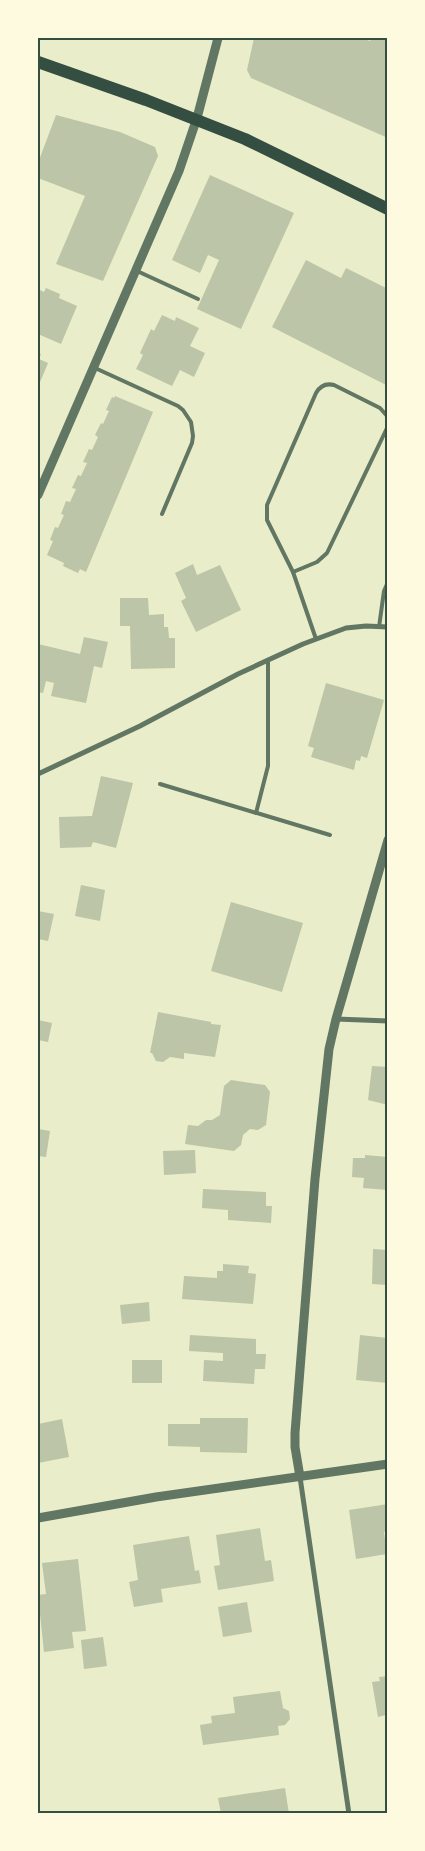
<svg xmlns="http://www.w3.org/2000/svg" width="425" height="1851" font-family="Figtree,sans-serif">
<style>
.building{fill:#bcc5a7}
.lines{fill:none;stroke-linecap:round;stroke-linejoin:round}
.service{stroke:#617663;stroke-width:4}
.minor{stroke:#617663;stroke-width:5}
.tertiary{stroke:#617663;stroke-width:9}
.primary{stroke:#344e41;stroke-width:12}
.neatline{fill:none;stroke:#344e41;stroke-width:2}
</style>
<rect width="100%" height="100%" fill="#e9edc9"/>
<!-- building -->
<g class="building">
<path d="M254 38H362L370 41 372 38H388V138L251 78 247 70Z"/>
<path d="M56 115 120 132 155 147 158 156 103 281 56 264 85 196 38 178V163Z"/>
<path d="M210 175 294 213 241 329 197 309 219 260 208 255 200 273 172 260Z"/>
<path d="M306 260 341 278 346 268 388 289V386L272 327Z"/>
<path d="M46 288 60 294 59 298 77 306 61 344 38 334V289L44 292Z"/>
<path d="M162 315 175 321 176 317 199 328 190 346 205 353 194 377 180 370 172 386 136 369 143 355 140 353 151 329 154 331Z"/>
<path d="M38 353 41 354 39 359 48 363 38 387Z"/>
<path d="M115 396 153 412 86 572 80 569 78 573 63 566 64 563 47 555 53 541 50 540 55 527 58 528 64 515 61 514 66 501 70 502 76 489 72 488 78 475 81 476 87 463 83 462 89 449 92 450 98 437 95 435 101 423 103 424 109 411 106 410 112 397 114 398Z"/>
<path d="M193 564 197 575 220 565 241 610 196 632 181 601 186 598 175 573Z"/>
<path d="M120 598H148L149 615 164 614V627H168L169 638H175V668L131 669 130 626H120Z"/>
<path d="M84 637 108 642 102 668 94 666 86 703 51 696 54 683 46 681 43 693 38 692V644L80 654Z"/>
<path d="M326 683 384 700 367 758 361 756 360 761 356 760 354 770 311 757 314 748 308 746Z"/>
<path d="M101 776 133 783 116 848 93 842 91 847 60 848 59 817 92 816Z"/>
<path d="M81 885 105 890 100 921 75 916Z"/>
<path d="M231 902 303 923 282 992 211 971Z"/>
<path d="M38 911 54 914 48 941 38 939Z"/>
<path d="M158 1012 211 1022V1024L221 1025 215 1057 184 1053V1059L170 1057 163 1062 156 1061 152 1053H150Z"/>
<path d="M38 1020 52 1023 48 1042 38 1040Z"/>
<path d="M372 1066 388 1067V1105L368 1100Z"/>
<path d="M231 1080 265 1085 270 1092 266 1125 258 1130 250 1129 243 1135 241 1145 234 1151 185 1144 188 1125 198 1126 206 1120H212L220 1115 224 1086Z"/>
<path d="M38 1129 50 1131 46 1157 38 1156Z"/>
<path d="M195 1150 196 1173 164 1175 163 1151Z"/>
<path d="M365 1155 388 1157V1190L363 1188 364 1178 352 1177 353 1158H365Z"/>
<path d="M203 1189 266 1192V1206H272L271 1223 228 1220V1210L202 1208Z"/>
<path d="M373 1249 388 1250V1285L372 1284Z"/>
<path d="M223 1264 249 1266 248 1273 256 1274 253 1304 182 1299 184 1276 217 1278V1271H223Z"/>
<path d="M149 1302 150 1321 122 1324 120 1305Z"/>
<path d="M190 1335 256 1339V1354H266L265 1369H255L254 1384 203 1381 204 1360 223 1361V1353L189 1351Z"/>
<path d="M360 1335 388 1338V1383L356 1380Z"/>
<rect x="132" y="1360" width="30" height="23"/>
<path d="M200 1418H248L247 1453 200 1452V1447L168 1446V1424H200Z"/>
<path d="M62 1419 69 1457 38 1463V1424Z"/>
<path d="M388 1504V1531L384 1532 387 1554 356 1559 349 1510Z"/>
<path d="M260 1528 265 1561 271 1560 274 1581 218 1590 214 1566 220 1565 216 1535Z"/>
<path d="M189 1536 195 1571 199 1570 201 1583 161 1589 163 1602 134 1607 129 1582 138 1580 133 1545Z"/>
<path d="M78 1559 86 1631 72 1632 74 1648 44 1652 38 1595 46 1594 42 1563Z"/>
<path d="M247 1602 252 1632 223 1637 218 1607Z"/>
<path d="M103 1637 107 1666 84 1669 81 1640Z"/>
<path d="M388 1676V1720H387L386 1715 378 1717 372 1682 380 1681 379 1677Z"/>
<path d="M280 1691 283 1708 289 1711 290 1719 285 1725 278 1726 279 1735 203 1745 200 1725 212 1723 211 1716 235 1713 233 1697Z"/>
<path d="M285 1788 289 1814H221L218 1798Z"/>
</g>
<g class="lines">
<!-- service -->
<g class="service">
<path d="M137 271 198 299"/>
<path d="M95 368 178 406 183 410 191 422 193 436 192 443 162 514"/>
<path d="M293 572 317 562 327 553 388 426"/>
<path d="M379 627 384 591 388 582"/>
<path d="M316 639 293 572 267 520V505L316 393C320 386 326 383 334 385L380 408 388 417"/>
<path d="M160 784 330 835"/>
<path d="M256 813 268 766V660"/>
</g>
<!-- minor -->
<g class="minor">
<path d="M38 774 140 726 238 674 303 644 346 628 366 626 388 627"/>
<path d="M336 1019 388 1021"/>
<path d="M300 1477 349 1814"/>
</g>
<!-- tertiary -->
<g class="tertiary">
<path d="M38 495 179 171 197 118 218 38"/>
<path d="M300 1477 295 1447V1433L315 1179 329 1049 336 1019 388 840"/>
<path d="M38 1518 156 1497 388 1464"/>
</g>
<!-- primary -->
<path class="primary" d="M38 62 146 100 245 139 388 209"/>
</g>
<!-- border -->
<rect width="425" height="1851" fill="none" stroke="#fefae0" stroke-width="78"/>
<rect x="39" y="39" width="347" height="1773" class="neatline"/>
</svg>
